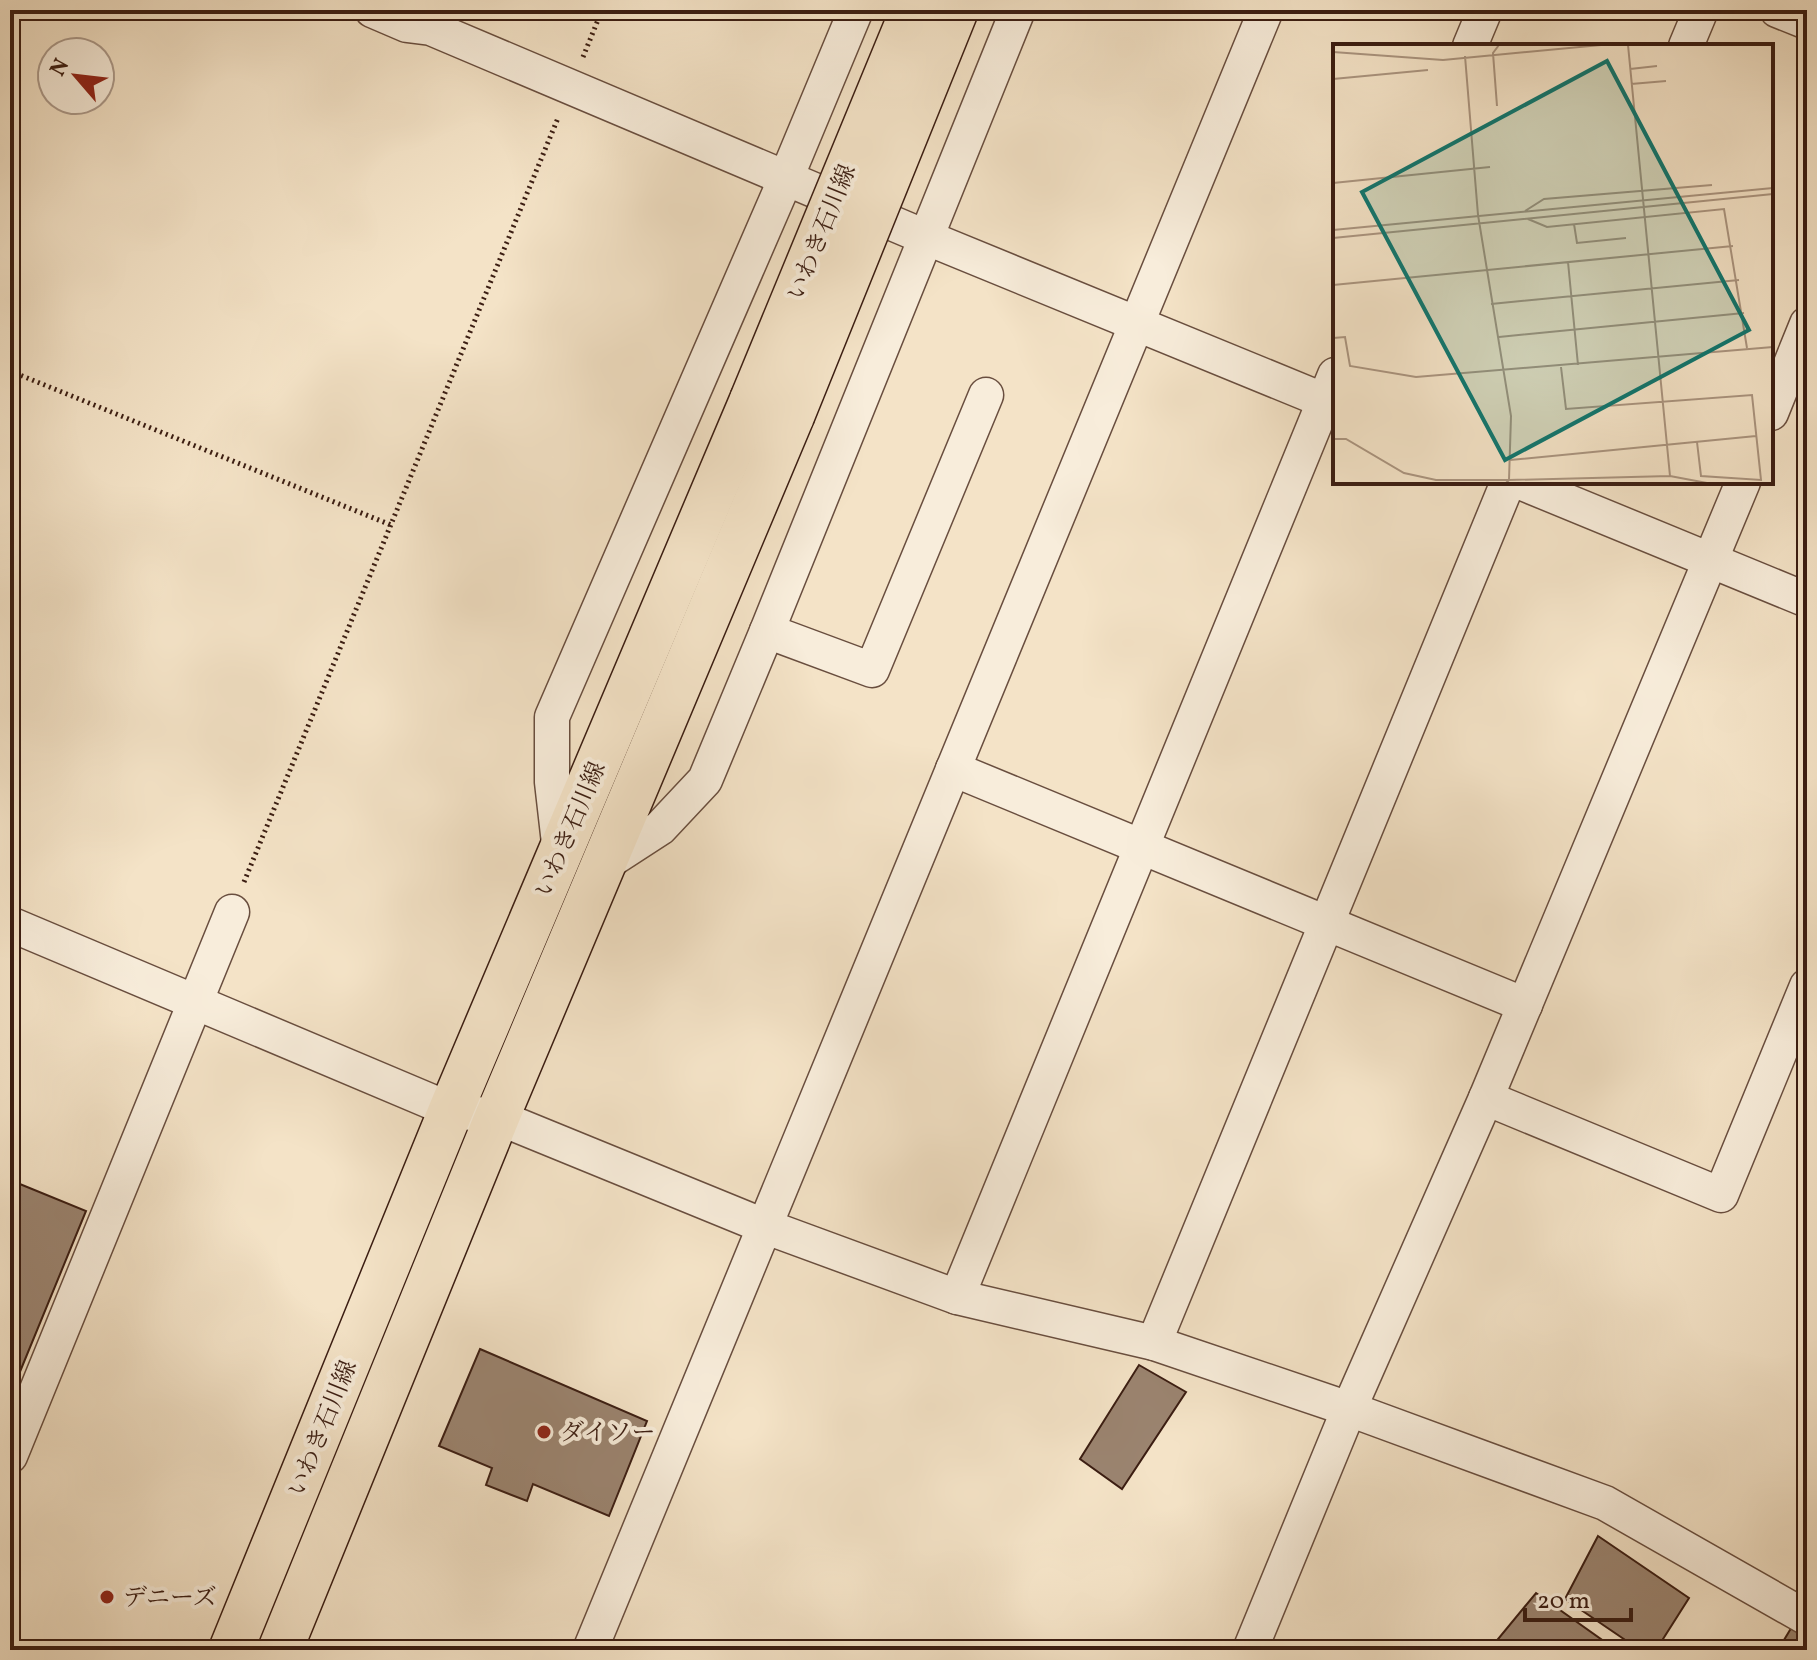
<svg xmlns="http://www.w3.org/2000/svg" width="1817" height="1660" font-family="Vollkorn,'Noto Serif JP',serif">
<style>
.building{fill:#9b8470;stroke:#3b1d12;stroke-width:2}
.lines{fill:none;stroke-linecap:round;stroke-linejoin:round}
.minor-casing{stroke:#694e3f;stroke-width:37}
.major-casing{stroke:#3b1d12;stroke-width:47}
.path{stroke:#3b1d12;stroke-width:5;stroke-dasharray:2 4;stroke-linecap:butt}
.minor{stroke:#f8eddb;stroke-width:34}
.major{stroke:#f4e3c7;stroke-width:44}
.major-bridge-casing{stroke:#3b1d12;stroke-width:47;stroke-linecap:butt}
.major-bridge{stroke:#f4e3c7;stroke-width:44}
.poi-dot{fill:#8f2418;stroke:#f8eddb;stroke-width:3}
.labels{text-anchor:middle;stroke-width:8;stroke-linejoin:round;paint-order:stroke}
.street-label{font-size:24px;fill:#3b1d12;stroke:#f8eddb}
.poi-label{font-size:24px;fill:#3b1d12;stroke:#f8eddb;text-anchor:start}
.inset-road{fill:none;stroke:#aa947f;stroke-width:2}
.view{fill:#0f766e;fill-opacity:0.15;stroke:#0f766e;stroke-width:4}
.inset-edge{fill:none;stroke:#3b1d12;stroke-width:4}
</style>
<rect width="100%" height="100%" fill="#f4e3c7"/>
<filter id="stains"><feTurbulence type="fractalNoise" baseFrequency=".0025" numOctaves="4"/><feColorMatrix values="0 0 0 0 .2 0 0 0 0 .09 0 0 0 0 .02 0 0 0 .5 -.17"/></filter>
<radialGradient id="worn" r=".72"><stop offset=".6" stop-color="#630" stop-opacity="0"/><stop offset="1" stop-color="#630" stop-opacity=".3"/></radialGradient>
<!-- building -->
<g class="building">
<path d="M10 1180 86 1211 10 1396Z"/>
<path d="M480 1349 647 1421 609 1516 533 1484 527 1501 486 1485 492 1468 439 1446Z"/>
<path d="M1139 1365 1186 1392 1122 1489 1080 1459Z"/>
<path d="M1598 1536 1689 1598 1656 1650H1640L1565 1599Z"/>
<path d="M1536 1593 1605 1642 1598 1650H1489Z"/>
<path d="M1793 1625 1807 1636V1650H1778Z"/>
</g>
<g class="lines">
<!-- minor casing -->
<g class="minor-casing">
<g id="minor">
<path d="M372 10 407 25 431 28 925 237 1335 405"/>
<path d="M1777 10 1807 22"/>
<path d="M1470 46 1485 10"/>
<path d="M1686 46 1701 10"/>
<path d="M1771 413 1807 324"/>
<path d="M1520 482 1807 600"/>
<path d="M767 631 872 670 986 395"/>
<path d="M953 769 1525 1005"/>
<path d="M560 852 552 782V717L786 178 856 10"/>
<path d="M603 865 660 828 705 780 767 631 1018 10"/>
<path d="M10 924 451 1110 497 1117 764 1226 957 1297 1154 1343 1349 1409 1605 1503 1807 1618"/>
<path d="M1486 1098 1721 1195 1807 986"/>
<path d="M957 1297 1335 375"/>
<path d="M1154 1343 1508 482"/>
<path d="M10 1456 232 912"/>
<path d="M590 1650 1266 10"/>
<path d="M1250 1650 1349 1409 1486 1098 1743 482"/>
</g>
</g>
<!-- major casing -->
<g class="major-casing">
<g id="major">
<path d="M231 1650 451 1110 752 400"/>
<path d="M280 1650 497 1117 792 416"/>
</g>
</g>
<!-- path -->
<g class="path">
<path d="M583 57 602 10"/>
<path d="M10 371 391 525"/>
<path d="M244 882 558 118"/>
</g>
<!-- minor -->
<use href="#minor" class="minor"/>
<!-- major -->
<use href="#major" class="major"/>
<!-- major-bridge casing -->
<g class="major-bridge-casing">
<g id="major-bridge">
<path d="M752 400 913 10"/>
<path d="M792 416 956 10"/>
</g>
</g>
<!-- major-bridge -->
<use href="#major-bridge" class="major-bridge"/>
</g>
<!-- markers -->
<g class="poi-dot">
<circle cx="544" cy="1432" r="8"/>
<circle cx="107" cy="1597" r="8"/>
</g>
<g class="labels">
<!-- street labels -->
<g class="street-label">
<text transform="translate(821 232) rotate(-68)" y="8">いわき石川線</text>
<text transform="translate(570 829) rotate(-67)" y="8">いわき石川線</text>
<text transform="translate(322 1428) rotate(-68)" y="8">いわき石川線</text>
</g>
<!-- poi labels -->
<g class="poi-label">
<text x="560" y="1440">ダイソー</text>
<text x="123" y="1605">デニーズ</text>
</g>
</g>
<!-- overview -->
<g transform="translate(1333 44)">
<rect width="440" height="440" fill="#f4e3c7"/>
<path class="inset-road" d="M295 1 337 432M0 8 110 16 268 1M132 12 145 171 178 372 176 436 337 432 374 439M297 25 324 22M0 35 95 26M298 40 333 37M164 62 160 9 166 1M0 139 157 123M192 167 211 155 379 141M195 175 214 183 391 165 414 304M241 180 244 199 293 194M0 186 440 144M0 194 440 150M235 218 245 321M0 241 400 202M158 260 406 236M166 293 411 269M0 294 12 293 17 322 83 333 440 303M228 323 233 365 419 351 428 436 368 432 364 398M0 395H13L71 429 103 436H176L173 439M177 416 423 392"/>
<path class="view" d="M274 17 416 286 172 416 29 148Z"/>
<rect width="440" height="440" class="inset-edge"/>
</g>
<!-- margin -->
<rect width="1817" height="1660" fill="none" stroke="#f4e3c7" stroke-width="40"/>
<rect x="12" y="12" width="1793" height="1636" fill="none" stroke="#3b1d12" stroke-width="4"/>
<rect x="20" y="20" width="1777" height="1620" fill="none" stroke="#3b1d12" stroke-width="2"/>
<!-- north arrow -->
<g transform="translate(76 76) rotate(298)"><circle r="38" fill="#f8eddb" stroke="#ac9a8b" stroke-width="2"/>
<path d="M0-6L14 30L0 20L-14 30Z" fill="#8f2418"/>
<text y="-12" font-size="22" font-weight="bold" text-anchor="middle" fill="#3b1d12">N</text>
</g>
<!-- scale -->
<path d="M1525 1608v12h106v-12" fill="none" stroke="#3b1d12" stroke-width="4"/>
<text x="1537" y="1608" font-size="24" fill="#3b1d12" stroke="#f8eddb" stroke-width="6" paint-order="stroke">20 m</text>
<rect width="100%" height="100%" filter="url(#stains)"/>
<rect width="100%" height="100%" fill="url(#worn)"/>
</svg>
